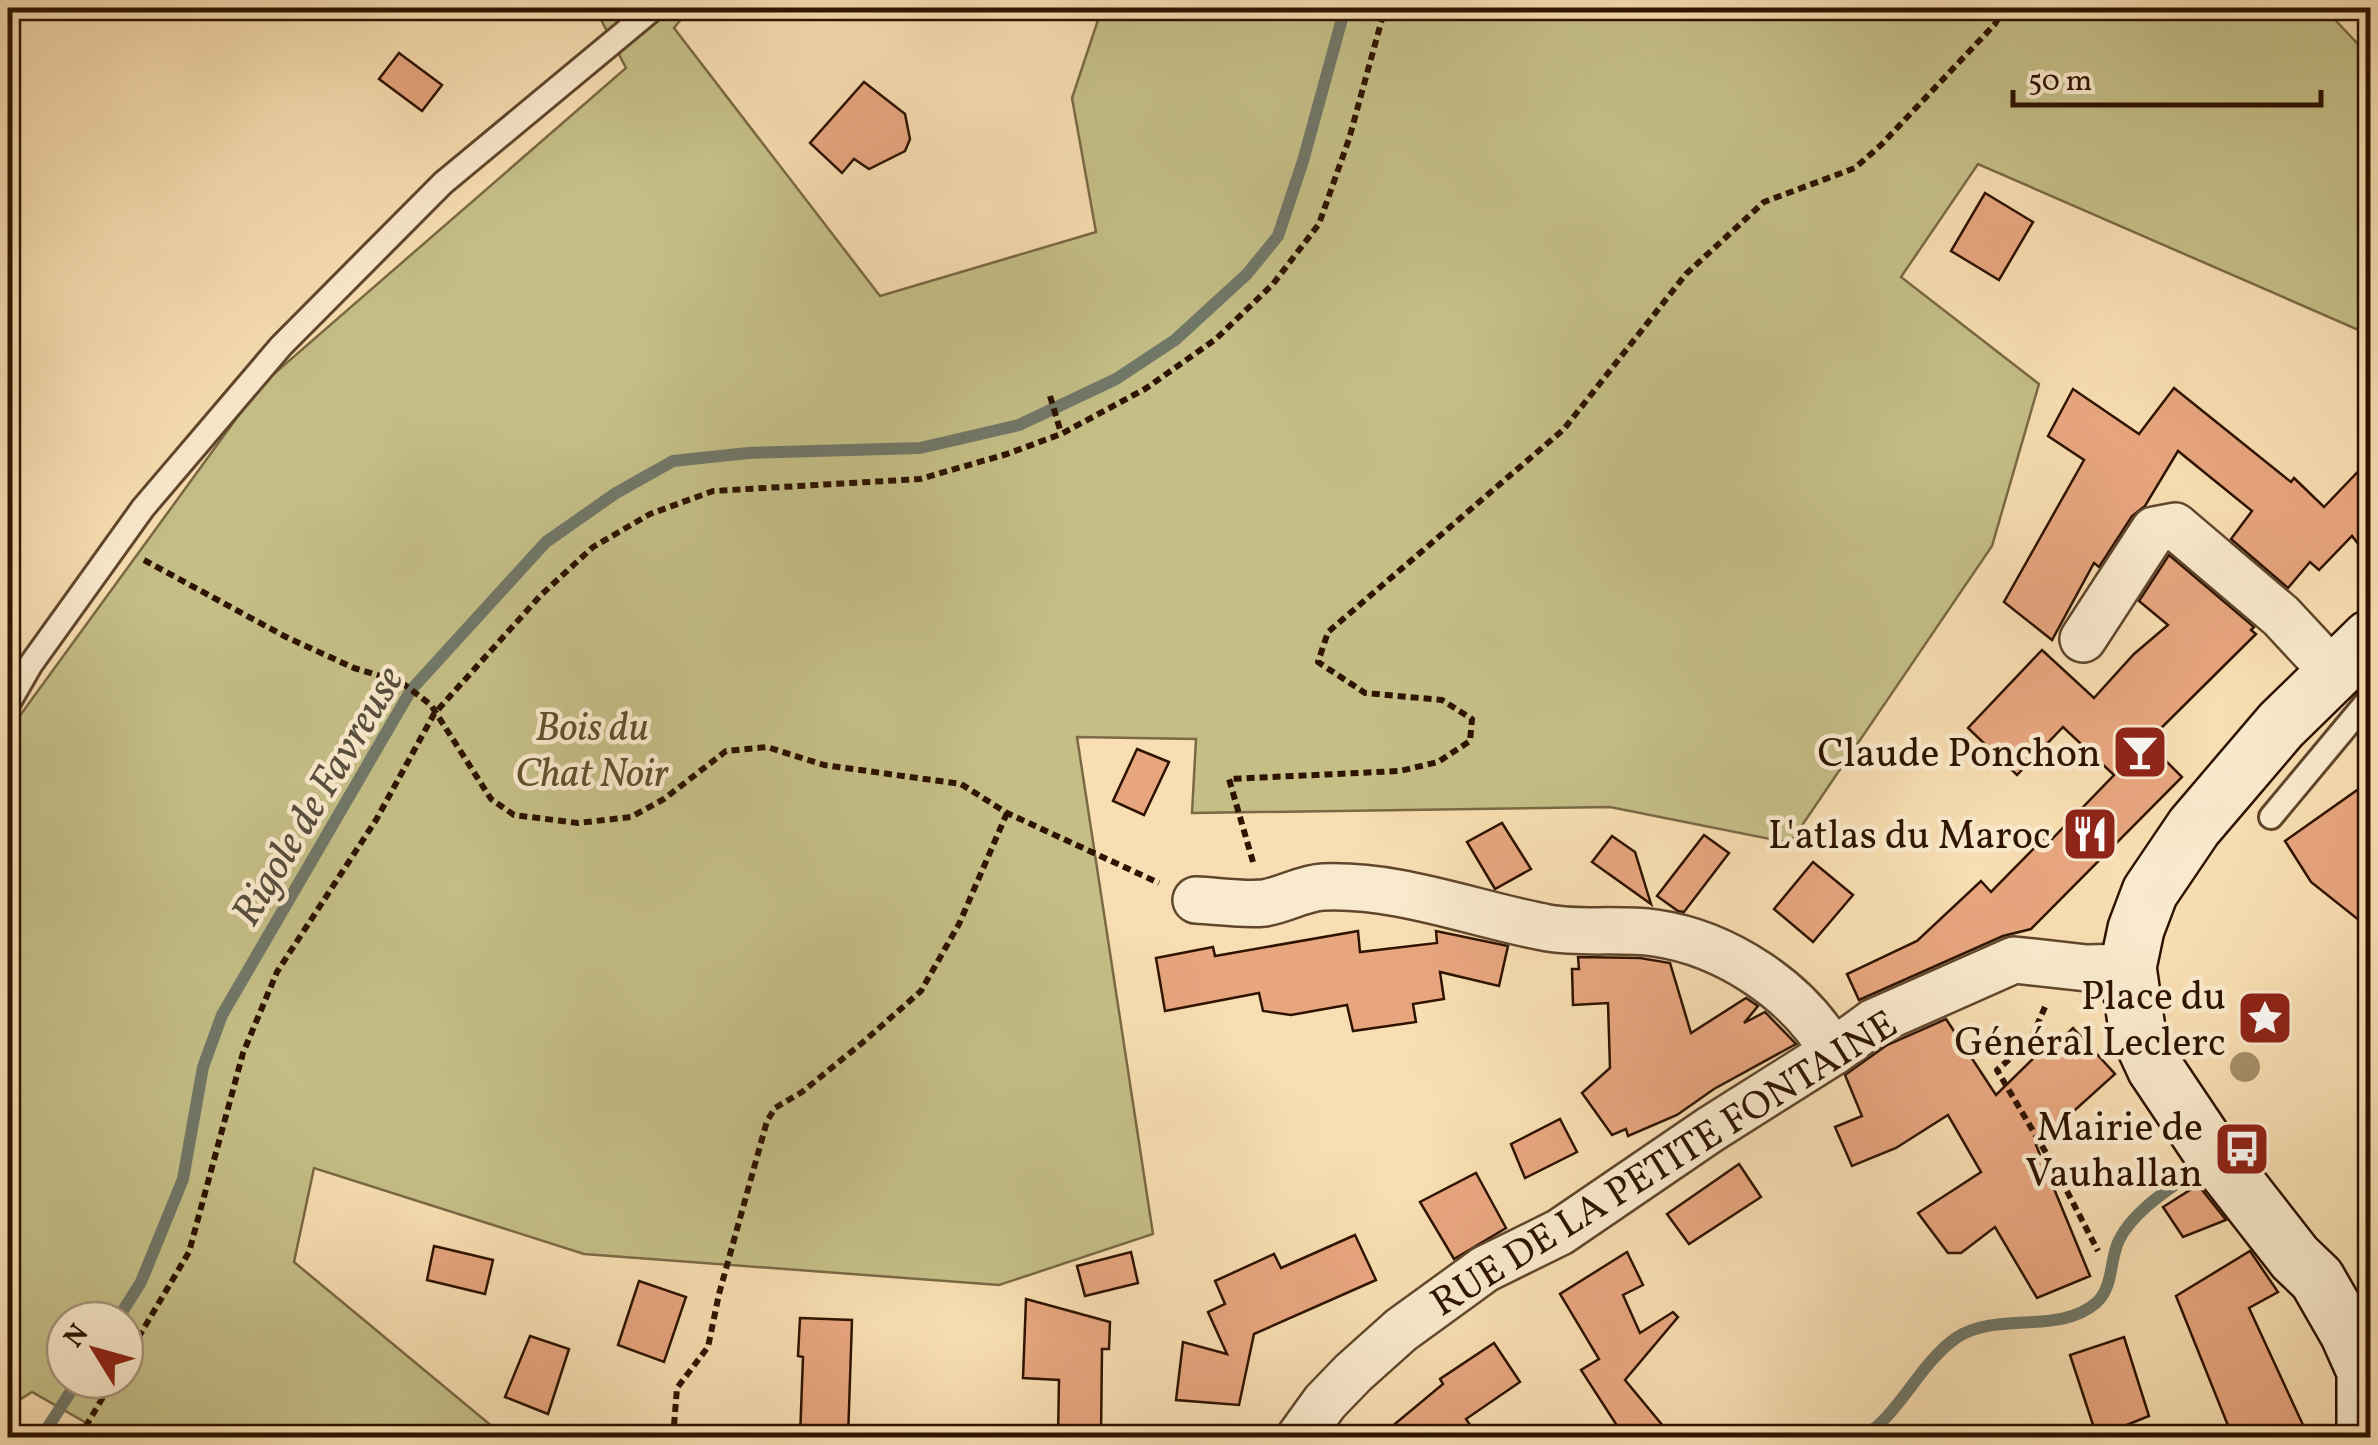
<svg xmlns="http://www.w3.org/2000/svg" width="2378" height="1445" font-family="Vollkorn,serif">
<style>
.green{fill:#c5bf87;stroke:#7a6944;stroke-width:2.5;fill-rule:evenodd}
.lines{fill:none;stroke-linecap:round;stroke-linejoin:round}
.stream{stroke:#717868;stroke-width:12}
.building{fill:#e8a67f;stroke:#2e1300;stroke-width:2.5}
.service-casing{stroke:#60462c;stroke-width:28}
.minor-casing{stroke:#60462c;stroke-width:50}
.secondary-casing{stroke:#2e1300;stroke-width:60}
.path{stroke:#2e1300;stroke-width:6;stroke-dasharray:8 5;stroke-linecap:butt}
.service{stroke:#faeacd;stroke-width:22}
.minor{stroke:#faeacd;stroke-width:45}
.secondary{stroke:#faeacd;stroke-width:55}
.tree{fill:#a68f6a}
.labels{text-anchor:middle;stroke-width:9;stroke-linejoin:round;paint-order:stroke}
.park-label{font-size:40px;font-style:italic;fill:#634f2f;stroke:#faeacd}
.poi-label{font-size:40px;fill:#2e1300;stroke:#faeacd;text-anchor:end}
.street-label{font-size:40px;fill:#2e1300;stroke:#faeacd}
.water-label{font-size:42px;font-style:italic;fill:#554e3d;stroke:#faeacd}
</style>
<rect width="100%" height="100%" fill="#f8deb2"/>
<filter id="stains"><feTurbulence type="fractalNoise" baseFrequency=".002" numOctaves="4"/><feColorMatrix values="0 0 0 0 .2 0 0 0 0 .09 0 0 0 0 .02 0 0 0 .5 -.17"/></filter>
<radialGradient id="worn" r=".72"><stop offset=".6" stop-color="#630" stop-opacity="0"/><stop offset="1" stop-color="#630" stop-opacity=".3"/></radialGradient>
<!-- green -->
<path class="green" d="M595 8H690L674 28 880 296 1096 232 1072 98 1102 8H2324L2370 57V335L1978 164 1901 277 2039 384 1992 546 1790 843 1610 807 1192 813 1196 739 1077 737 1153 1234 999 1285 584 1254 314 1168 294 1262 505 1437H111L32 1392 8 1407V732L260 386 626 68ZM65 1320H125V1380H65Z"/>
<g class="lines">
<!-- stream -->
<g class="stream">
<path d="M117 1320 141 1282 183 1179 203 1067 222 1015 411 690 546 542 616 493 673 461 748 453 920 448 1019 425 1116 379 1175 340 1247 274 1278 236 1303 161 1345 8"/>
<path d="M41 1438 78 1380"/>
<path d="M1861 1438C1898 1417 1919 1364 1956 1338 1996 1311 2059 1335 2096 1303 2114 1287 2109 1261 2119 1240 2133 1212 2166 1191 2192 1173"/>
</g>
</g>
<!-- building -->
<g class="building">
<path d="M399 53 442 85 422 111 379 79Z"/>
<path d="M864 82 905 114 910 139 905 151 869 169 854 159 842 173 810 143Z"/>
<path d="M1985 193 2033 222 1999 280 1951 251Z"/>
<path d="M2174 388 2291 482 2294 478 2324 507 2370 459V559L2352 536 2319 570 2310 562 2288 588 2231 539 2252 511 2178 451 2145 506 2132 516 2099 567 2094 563 2052 640 2004 602 2084 460 2048 436 2073 389 2139 434Z"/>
<path d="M2169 555 2254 627 2251 630 2256 634 2147 742 2182 777 2031 929 2003 936 1859 1000 1847 974 1917 941 1981 881 1991 892 2047 835 2052 839 2114 775 2063 727 2017 775 1968 728 2042 650 2094 698 2134 654 2168 625 2139 601Z"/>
<path d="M1137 749 1169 762 1144 815 1113 801Z"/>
<path d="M2370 781V929L2311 882 2285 841Z"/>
<path d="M1502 823 1531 869 1495 889 1467 842Z"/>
<path d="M1704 835 1729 853 1684 912 1678 911 1657 896Z"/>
<path d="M1612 836 1635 852 1651 904 1592 862Z"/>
<path d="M1813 862 1853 895 1813 942 1774 909Z"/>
<path d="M1358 931 1360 952 1437 943 1436 931 1508 946 1499 986 1440 972 1444 999 1413 1004 1416 1022 1353 1031 1347 1005 1291 1015 1263 1011 1259 993 1165 1011 1156 958 1213 947 1215 956Z"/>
<path d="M1578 957 1640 958 1670 963 1691 1033 1746 998 1758 1006 1744 1023 1765 1012 1796 1044 1714 1089 1677 1115 1628 1136 1626 1129 1612 1135 1582 1093 1610 1068 1608 1003 1573 1005 1572 969H1579Z"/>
<path d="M1946 1019 1996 1095 2056 1036 2061 1040 2073 1028 2115 1074 2036 1145 2090 1276 2037 1298 1995 1227 1961 1253H1948L1918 1213 1981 1172 1948 1115 1896 1148 1852 1166 1835 1127 1862 1116 1845 1075 1887 1045Z"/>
<path d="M1560 1119 1577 1152 1525 1178 1511 1144Z"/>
<path d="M1739 1164 1761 1197 1689 1244 1667 1214Z"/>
<path d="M1476 1173 1506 1228 1454 1259 1420 1202Z"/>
<path d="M2198 1185 2226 1220 2183 1237 2163 1207Z"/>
<path d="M1355 1235 1376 1280 1254 1334 1239 1405 1176 1400 1183 1342 1227 1354 1208 1312 1225 1304 1215 1281 1274 1254 1281 1268Z"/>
<path d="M434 1246 493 1260 485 1294 427 1280Z"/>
<path d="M2250 1251 2278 1292 2249 1308 2309 1438H2233L2176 1296Z"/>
<path d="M1131 1252 1138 1283 1085 1296 1077 1266Z"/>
<path d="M1627 1252 1643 1285 1623 1295 1640 1333 1673 1312 1678 1317 1625 1380 1673 1438H1625L1581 1370 1599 1359 1560 1294Z"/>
<path d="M639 1281 686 1297 664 1362 618 1345Z"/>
<path d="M1026 1299 1110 1322 1109 1349H1102L1101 1435 1058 1438 1059 1380 1023 1378Z"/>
<path d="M800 1318 852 1320 848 1438H800L803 1357 798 1356Z"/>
<path d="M530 1336 569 1349 548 1414 505 1397Z"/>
<path d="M2124 1337 2149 1416 2097 1437 2070 1355Z"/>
<path d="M1494 1343 1520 1382 1466 1419 1479 1438H1378L1443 1384 1440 1379Z"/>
</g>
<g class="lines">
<!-- service casing -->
<g class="service-casing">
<g id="service">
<path d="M8 704 31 664 143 508 281 346 443 183 654 8"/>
<path d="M2271 817 2370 698"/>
</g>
</g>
<!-- minor casing -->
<g class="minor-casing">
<g id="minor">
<path d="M2083 639 2154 530 2175 526 2281 616 2334 673"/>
<path d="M1196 900C1218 901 1243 905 1264 903 1284 900 1303 888 1323 887 1400 884 1473 914 1548 928 1584 934 1620 928 1655 933 1726 943 1798 991 1833 1052"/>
<path d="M1299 1438 1325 1402 1353 1373 1401 1330 1485 1269 1560 1232 1711 1129 1833 1052 1874 1022 2014 960 2087 968 2128 967"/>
</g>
</g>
<!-- secondary casing -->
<g class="secondary-casing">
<path id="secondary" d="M2365 1438V1371L2348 1333 2317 1279 2295 1258 2206 1144 2155 1068 2137 1029 2128 967 2136 929 2150 892 2194 827 2281 725 2370 638"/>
</g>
<!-- path -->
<g class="path">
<path d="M1050 396 1061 433"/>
<path d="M144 560 286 637 354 668 401 682 431 705 491 799 514 815 578 823 631 817 664 799 726 751 767 747 824 765 961 784 1007 813 1159 883"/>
<path d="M1253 862 1229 779 1400 771 1438 762 1470 741 1472 719 1442 700 1365 693 1318 662 1328 632 1564 429 1686 274 1764 202 1855 168 1881 145 1995 24 2004 8"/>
<path d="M2045 1007 2030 1041 1997 1070 2055 1168 2098 1251"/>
<path d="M125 1360 189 1252 243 1053 277 972 376 820 434 714 541 595 593 547 650 514 713 491 920 479 1007 454 1061 434 1145 389 1216 339 1273 284 1319 224 1349 139 1385 8"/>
<path d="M79 1438 113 1380"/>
<path d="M673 1438 677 1388 708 1347 719 1294 767 1121 775 1108 802 1092 862 1043 921 991 959 924 1007 813"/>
</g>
<!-- service -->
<use href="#service" class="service"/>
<!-- minor -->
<use href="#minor" class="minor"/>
<!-- secondary -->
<use href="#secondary" class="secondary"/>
</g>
<!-- trees -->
<circle class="tree" cx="2245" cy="1067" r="15"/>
<!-- icons -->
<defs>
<g id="bar-square" transform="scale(2.875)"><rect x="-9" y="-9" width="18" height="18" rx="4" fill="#8f2418" stroke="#faeacd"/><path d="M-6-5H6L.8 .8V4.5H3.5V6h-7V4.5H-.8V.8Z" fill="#fff"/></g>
<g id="restaurant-square" transform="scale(2.875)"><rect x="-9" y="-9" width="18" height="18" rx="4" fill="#8f2418" stroke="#faeacd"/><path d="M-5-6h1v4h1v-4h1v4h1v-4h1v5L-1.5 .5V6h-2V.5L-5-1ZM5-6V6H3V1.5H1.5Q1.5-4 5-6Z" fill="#fff"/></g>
<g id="sight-square" transform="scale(2.875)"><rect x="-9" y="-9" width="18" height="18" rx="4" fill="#8f2418" stroke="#faeacd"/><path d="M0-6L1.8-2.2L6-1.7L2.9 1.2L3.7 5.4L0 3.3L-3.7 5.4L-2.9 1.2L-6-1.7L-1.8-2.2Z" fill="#fff"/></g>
<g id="bus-square" transform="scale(2.875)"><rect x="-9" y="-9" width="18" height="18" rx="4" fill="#8f2418" stroke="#faeacd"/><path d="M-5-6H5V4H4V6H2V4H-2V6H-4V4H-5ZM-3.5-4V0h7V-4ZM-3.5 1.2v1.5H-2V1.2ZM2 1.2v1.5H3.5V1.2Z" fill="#fff"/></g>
</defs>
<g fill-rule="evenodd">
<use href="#bar-square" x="2140" y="752"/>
<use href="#restaurant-square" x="2090" y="834"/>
<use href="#sight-square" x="2265" y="1018"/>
<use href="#bus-square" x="2242" y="1149"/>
</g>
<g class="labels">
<!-- park labels -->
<g class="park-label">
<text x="592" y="740">Bois du<tspan x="592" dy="46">Chat Noir</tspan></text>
</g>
<!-- poi labels -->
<g class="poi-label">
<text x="2101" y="766">Claude Ponchon</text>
<text x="2051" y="848">L'atlas du Maroc</text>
<text x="2226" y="1009">Place du<tspan x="2226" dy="46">Général Leclerc</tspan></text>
<text x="2203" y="1140">Mairie de<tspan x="2203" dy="46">Vauhallan</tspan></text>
</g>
<!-- street labels -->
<g class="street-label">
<text transform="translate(1663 1162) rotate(-32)" y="14">RUE DE LA PETITE FONTAINE</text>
</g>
<!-- water labels -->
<g class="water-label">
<text transform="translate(316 795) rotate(-59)" y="15">Rigole de Favreuse</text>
</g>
</g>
<!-- margin -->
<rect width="2378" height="1445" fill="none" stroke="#f8deb2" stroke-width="40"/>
<rect x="10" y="10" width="2358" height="1425" fill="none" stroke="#2e1300" stroke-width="5"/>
<rect x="20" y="20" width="2338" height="1405" fill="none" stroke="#2e1300" stroke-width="2.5"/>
<!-- north arrow -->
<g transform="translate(95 1350) rotate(307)"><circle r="48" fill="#faeacd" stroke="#a8947b" stroke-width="2.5"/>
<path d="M0-8L18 38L0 25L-18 38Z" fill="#8f2418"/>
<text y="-15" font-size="28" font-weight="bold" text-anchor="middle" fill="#2e1300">N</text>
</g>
<!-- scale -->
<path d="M2013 90v15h308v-15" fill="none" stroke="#2e1300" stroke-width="5"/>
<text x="2028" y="90" font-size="30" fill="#2e1300" stroke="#faeacd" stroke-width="8" paint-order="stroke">50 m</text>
<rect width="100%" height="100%" filter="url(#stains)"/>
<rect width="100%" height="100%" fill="url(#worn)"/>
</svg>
